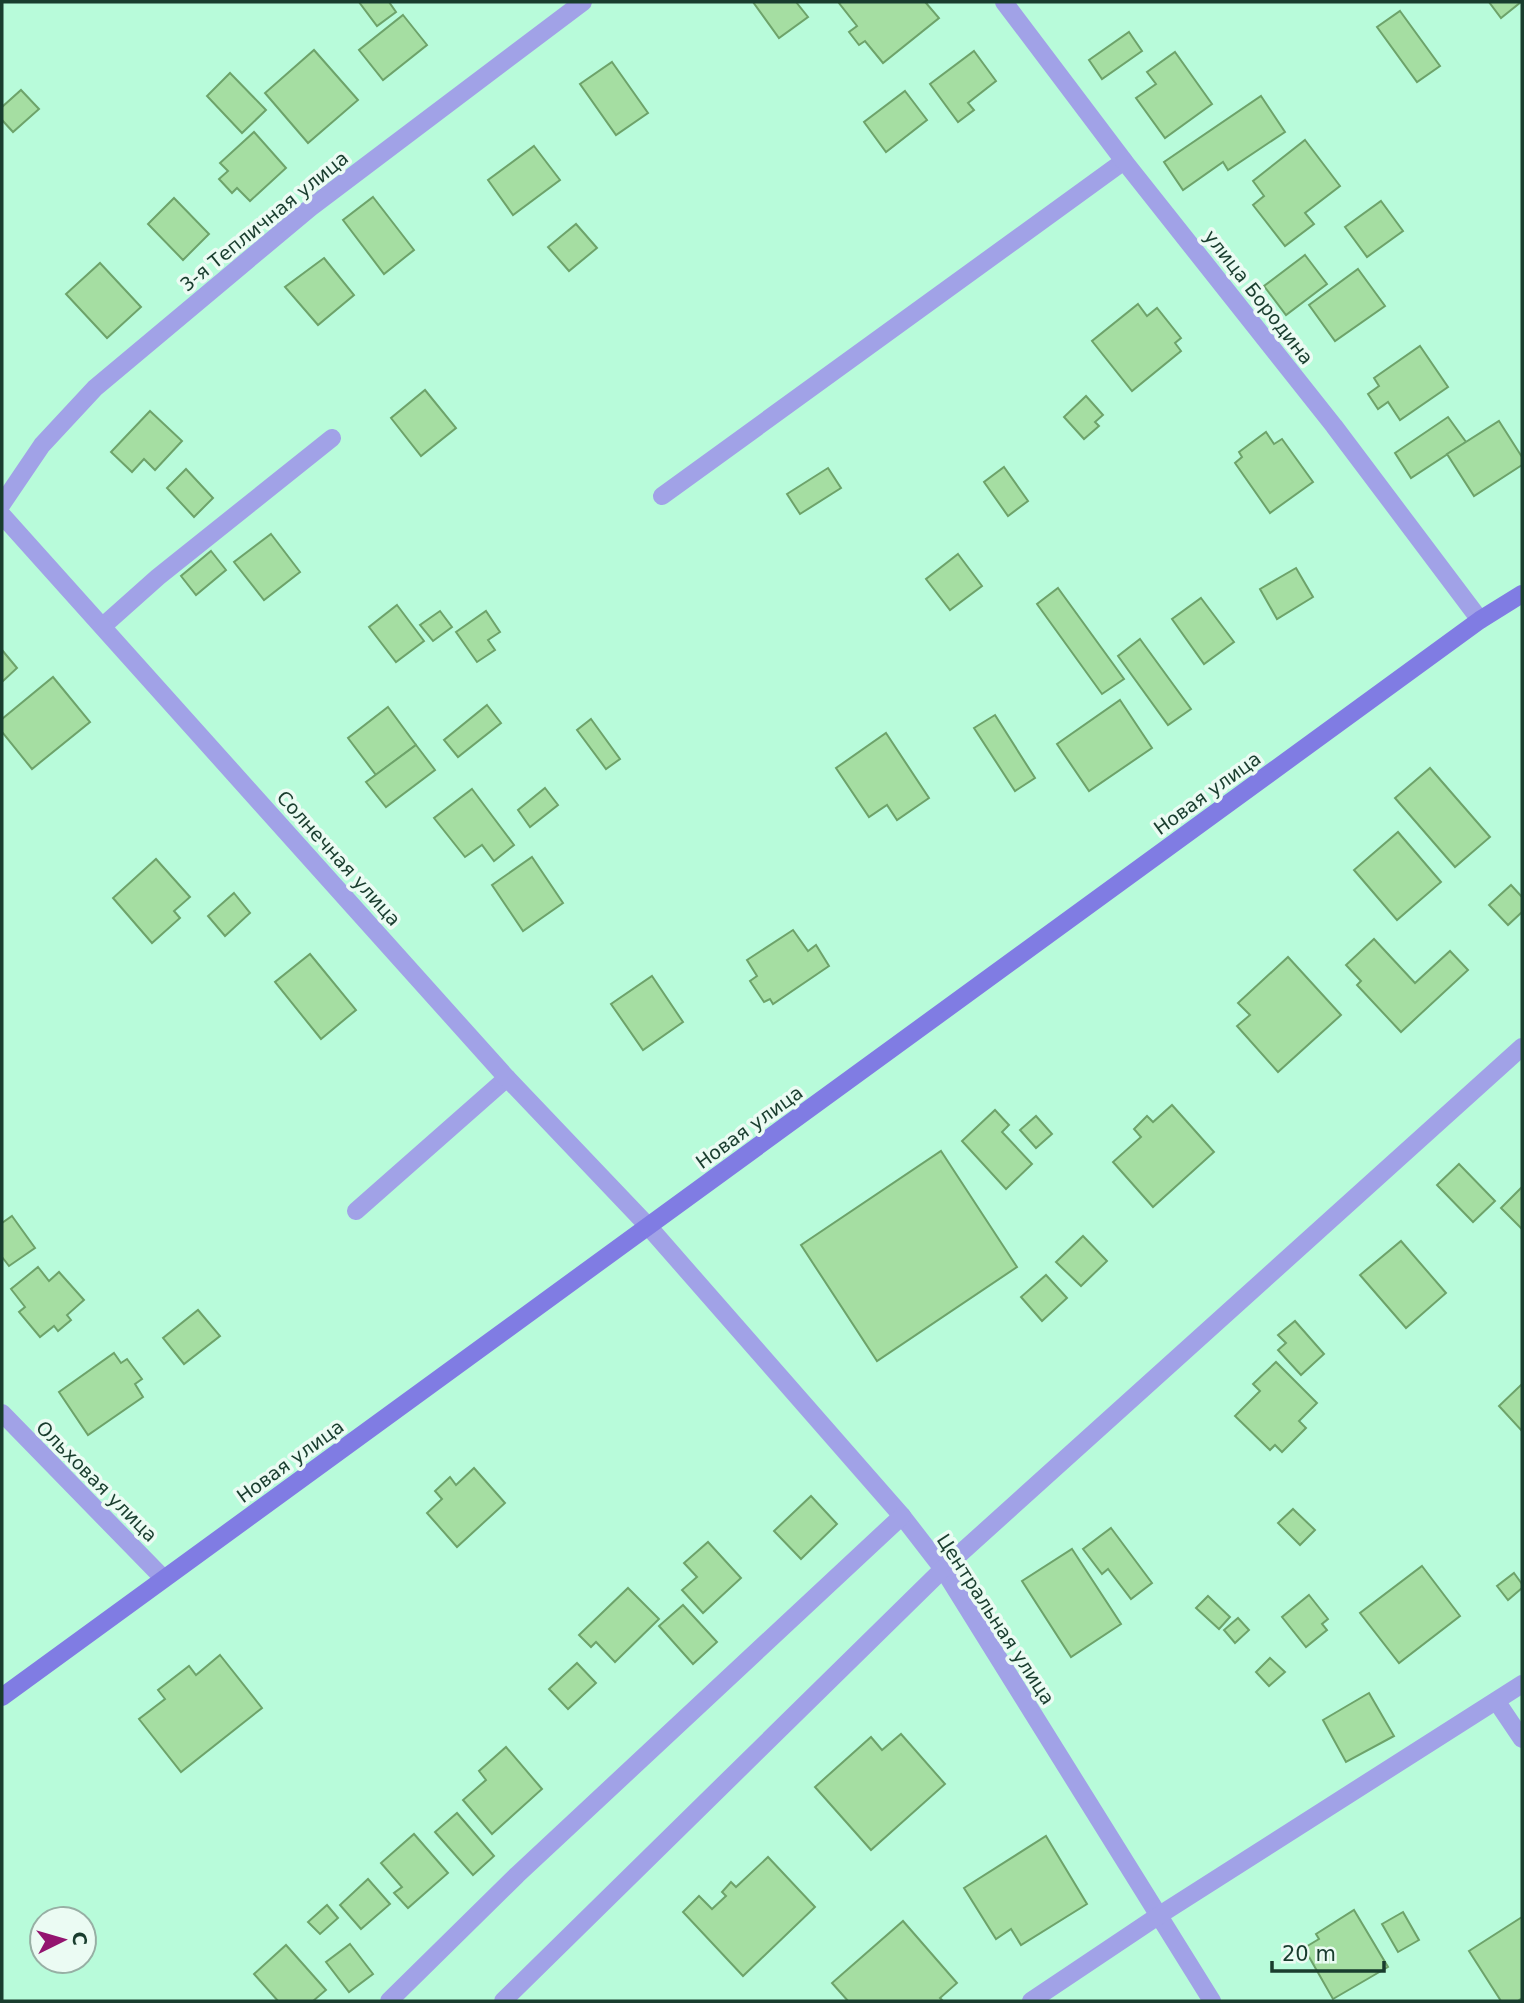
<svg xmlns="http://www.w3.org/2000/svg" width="1524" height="2003" font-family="'DejaVu Sans',sans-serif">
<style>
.building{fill:#a5dea2;stroke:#6da36a;stroke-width:2}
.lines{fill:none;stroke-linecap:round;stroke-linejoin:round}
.lane{stroke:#a1a2e7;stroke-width:18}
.street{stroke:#a1a2e7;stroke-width:18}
.secondary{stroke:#807ce3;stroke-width:18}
.labels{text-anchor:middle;stroke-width:7;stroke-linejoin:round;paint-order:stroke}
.street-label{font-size:19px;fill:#193d2e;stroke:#ebfbf3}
</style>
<rect width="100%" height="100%" fill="#b8fbda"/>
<!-- building -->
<g class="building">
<path d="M359 2H389L396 12 377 26Z"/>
<path d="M753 2H796L808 17 779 38Z"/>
<path d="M841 2H928L926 3 939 18 883 63 865 41 859 45 849 32 857 26 839 3Z"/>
<path d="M1489 2H1521L1501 18Z"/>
<path d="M1400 11 1440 66 1417 82 1377 27Z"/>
<path d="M403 15 427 45 383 80 359 50Z"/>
<path d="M1129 32 1142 51 1102 79 1089 60Z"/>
<path d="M314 50 358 100 308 143 265 93Z"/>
<path d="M974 51 996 81 968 103 974 110 958 122 930 84Z"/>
<path d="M1175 52 1212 104 1165 138 1136 98 1156 84 1147 72Z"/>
<path d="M612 62 648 113 616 135 580 84Z"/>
<path d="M230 73 266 110 242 133 207 96Z"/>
<path d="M21 90 39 109 13 132 2 120V107Z"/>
<path d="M905 91 927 120 886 152 864 122Z"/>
<path d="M1261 96 1285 132 1228 170 1223 162 1183 190 1164 162Z"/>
<path d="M254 132 286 168 250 201 237 188 232 193 219 179 228 171 220 163Z"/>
<path d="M1305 140 1340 186 1305 213 1314 224 1285 246 1253 205 1264 196 1253 181Z"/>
<path d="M534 146 560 180 513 215 488 180Z"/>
<path d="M373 197 414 250 384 274 343 220Z"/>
<path d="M174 198 209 234 183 260 148 224Z"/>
<path d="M1381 201 1403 231 1367 257 1345 227Z"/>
<path d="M576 224 597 248 569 271 548 247Z"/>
<path d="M1305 255 1327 284 1286 315 1264 286Z"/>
<path d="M324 258 354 295 318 325 285 287Z"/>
<path d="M100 263 141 307 107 338 66 294Z"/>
<path d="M1358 269 1385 306 1335 341 1309 305Z"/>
<path d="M1138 304 1147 316 1157 308 1181 338 1175 343 1181 351 1132 391 1092 341Z"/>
<path d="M1420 346 1448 387 1400 420 1388 402 1378 409 1368 394 1379 386 1374 378Z"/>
<path d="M425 390 456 428 421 456 391 418Z"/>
<path d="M1086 396 1103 415 1095 422 1099 426 1084 439 1064 417Z"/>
<path d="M150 411 182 441 155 470 144 459 132 472 111 452Z"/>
<path d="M1448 417 1466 442 1411 478 1395 453Z"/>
<path d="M1499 421 1522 457V465L1474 496 1447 454Z"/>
<path d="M1266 432 1274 444 1282 439 1313 482 1270 513 1235 463 1242 457 1239 452Z"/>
<path d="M1004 467 1028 501 1008 516 984 482Z"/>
<path d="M828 468 841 488 800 514 787 494Z"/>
<path d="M186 469 213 498 194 517 167 488Z"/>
<path d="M271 534 300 572 264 600 234 562Z"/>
<path d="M211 551 226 570 196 595 181 576Z"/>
<path d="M958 554 982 586 950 610 926 579Z"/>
<path d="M1296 568 1313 597 1277 619 1260 589Z"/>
<path d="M1058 588 1124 679 1102 694 1037 604Z"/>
<path d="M1201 598 1234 642 1204 664 1172 619Z"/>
<path d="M397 605 424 641 396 662 369 627Z"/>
<path d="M440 611 452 627 433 641 420 625Z"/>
<path d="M486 611 500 632 488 640 495 650 477 662 456 632Z"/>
<path d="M1140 639 1191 709 1168 725 1118 656Z"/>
<path d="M2 650 17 668 2 682Z"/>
<path d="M53 677 90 722 32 769 2 732V719Z"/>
<path d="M1120 700 1152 748 1089 791 1057 744Z"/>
<path d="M487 705 501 723 458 757 444 740Z"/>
<path d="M388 707 416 745 376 775 348 738Z"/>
<path d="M995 715 1035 778 1015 791 974 728Z"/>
<path d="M591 719 620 759 606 769 577 730Z"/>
<path d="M886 733 929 798 897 820 887 805 869 817 836 768Z"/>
<path d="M416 745 435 770 386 807 366 782Z"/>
<path d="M1430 768 1490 837 1455 867 1395 798Z"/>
<path d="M545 788 558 805 530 827 518 810Z"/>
<path d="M472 789 514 845 494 861 482 845 465 857 434 818Z"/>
<path d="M1398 832 1441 882 1397 920 1354 870Z"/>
<path d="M532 857 563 903 523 931 492 885Z"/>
<path d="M156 859 190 897 174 911 180 918 152 943 113 898Z"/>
<path d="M1511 885 1522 897V912L1508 925 1489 905Z"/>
<path d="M234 893 250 913 225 936 208 916Z"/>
<path d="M793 930 808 951 816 945 829 966 773 1004 770 999 764 1002 750 981 757 976 747 960Z"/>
<path d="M1374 939 1415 983 1450 951 1468 970 1401 1032 1357 985 1361 981 1346 965Z"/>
<path d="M310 954 356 1010 321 1039 275 982Z"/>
<path d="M1288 957 1341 1015 1278 1072 1237 1026 1250 1015 1238 1003Z"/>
<path d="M652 976 683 1022 643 1050 611 1004Z"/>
<path d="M1172 1105 1214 1152 1153 1207 1113 1162 1141 1137 1134 1129 1147 1116 1153 1122Z"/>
<path d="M995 1110 1009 1125 1002 1132 1032 1164 1006 1189 962 1141Z"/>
<path d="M1036 1116 1052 1134 1036 1148 1020 1130Z"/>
<path d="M941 1151 1017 1267 877 1361 801 1245Z"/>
<path d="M1459 1164 1495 1201 1473 1222 1437 1185Z"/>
<path d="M1522 1187V1229L1501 1208Z"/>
<path d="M12 1216 35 1248 9 1266 2 1257V1223Z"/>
<path d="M1083 1236 1107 1261 1081 1286 1056 1262Z"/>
<path d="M1401 1241 1446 1293 1406 1328 1360 1275Z"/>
<path d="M38 1267 49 1281 59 1272 84 1300 67 1315 71 1320 58 1331 54 1326 40 1337 19 1312 25 1307 11 1289Z"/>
<path d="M1046 1275 1067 1298 1042 1321 1021 1297Z"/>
<path d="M198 1310 220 1336 184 1364 163 1338Z"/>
<path d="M1295 1321 1324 1354 1301 1375 1278 1350 1286 1343 1278 1335Z"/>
<path d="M114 1353 121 1363 127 1359 142 1379 135 1384 143 1397 88 1435 59 1392Z"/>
<path d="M1276 1362 1317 1403 1299 1421 1306 1428 1282 1452 1275 1445 1270 1450 1235 1416 1260 1391 1253 1384Z"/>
<path d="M1522 1384V1431L1499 1406Z"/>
<path d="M474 1468 505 1503 457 1547 427 1513 442 1499 435 1491 450 1477 456 1485Z"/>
<path d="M811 1496 837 1524 801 1559 774 1531Z"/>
<path d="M1293 1509 1315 1530 1300 1545 1278 1523Z"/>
<path d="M1111 1528 1152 1583 1131 1599 1108 1569 1102 1574 1083 1549Z"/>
<path d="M708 1542 741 1578 703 1613 682 1590 697 1577 684 1563Z"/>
<path d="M1072 1549 1121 1624 1071 1657 1022 1581Z"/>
<path d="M1422 1566 1460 1616 1399 1663 1360 1613Z"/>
<path d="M1514 1573 1522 1584V1588L1508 1600 1497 1586Z"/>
<path d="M628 1588 659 1619 615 1662 596 1642 591 1647 579 1635Z"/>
<path d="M1309 1595 1328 1619 1322 1624 1327 1630 1306 1647 1282 1617Z"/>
<path d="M1208 1596 1230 1617 1219 1629 1196 1608Z"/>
<path d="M683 1605 717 1642 693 1664 659 1626Z"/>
<path d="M1238 1618 1249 1630 1235 1643 1224 1630Z"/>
<path d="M220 1655 262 1708 181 1772 139 1719 165 1699 158 1690 189 1666 196 1675Z"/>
<path d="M1270 1658 1285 1672 1269 1686 1256 1672Z"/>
<path d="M577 1663 596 1683 568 1709 549 1689Z"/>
<path d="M1369 1693 1394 1736 1346 1762 1323 1720Z"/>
<path d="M901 1734 945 1784 871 1850 815 1787 871 1737 882 1750Z"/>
<path d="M506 1747 542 1789 492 1834 463 1800 486 1780 479 1771Z"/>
<path d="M457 1813 494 1856 473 1875 435 1832Z"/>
<path d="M414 1834 448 1873 408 1908 394 1893 402 1887 381 1863Z"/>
<path d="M1046 1836 1087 1904 1021 1945 1011 1929 996 1939 964 1888Z"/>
<path d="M768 1857 815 1907 743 1976 683 1912 699 1896 712 1909 726 1896 722 1892 731 1882 736 1887Z"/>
<path d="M368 1879 390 1904 361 1929 340 1905Z"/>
<path d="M327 1905 338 1918 320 1934 308 1922Z"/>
<path d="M1354 1910 1388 1967 1333 1999 1304 1948 1319 1939 1316 1934Z"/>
<path d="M1403 1912 1419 1940 1398 1952 1382 1924Z"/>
<path d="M1522 1917V1998L1518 2001H1501L1469 1951Z"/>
<path d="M903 1921 957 1983 940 1998 943 2001H848L832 1983Z"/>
<path d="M350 1944 373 1974 349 1992 326 1962Z"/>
<path d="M286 1945 326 1990 313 2001H278L254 1974Z"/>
</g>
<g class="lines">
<!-- lane -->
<g class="lane">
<path d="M662 496 1124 161"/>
<path d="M103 626 158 577 332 438"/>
<path d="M356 1211 507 1078"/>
<path d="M1497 1702 1522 1739"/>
</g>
<!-- street -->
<g class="street">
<path d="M1004 2 1124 161 1334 426 1480 620"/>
<path d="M2 504 42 445 95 388 310 208 583 2"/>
<path d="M2 515 507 1078 648 1226 902 1516 943 1569 1212 2001"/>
<path d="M2 1413 163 1578"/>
<path d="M389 2001 517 1875 902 1516"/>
<path d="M503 2001 943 1569 1522 1047"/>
<path d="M1031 2001 1158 1916 1522 1684"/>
</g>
<!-- secondary -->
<path class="secondary" d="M2 1697 1480 620 1522 594"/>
</g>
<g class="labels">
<!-- street labels -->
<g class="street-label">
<text transform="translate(264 221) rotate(-39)" y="7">3-я Тепличная улица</text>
<text transform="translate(1259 297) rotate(52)" y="7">улица Бородина</text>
<text transform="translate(1207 793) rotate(-36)" y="7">Новая улица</text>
<text transform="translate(339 858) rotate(48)" y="7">Солнечная улица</text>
<text transform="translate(749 1127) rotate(-36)" y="7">Новая улица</text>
<text transform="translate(290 1461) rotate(-36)" y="7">Новая улица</text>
<text transform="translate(97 1481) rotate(45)" y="7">Ольховая улица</text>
<text transform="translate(996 1619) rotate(57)" y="7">Центральная улица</text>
</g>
</g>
<!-- border -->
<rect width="1524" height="2003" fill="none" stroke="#193d2e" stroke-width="7"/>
<!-- north arrow -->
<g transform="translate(63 1940) rotate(85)"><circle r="33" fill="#ebfbf3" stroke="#97afa4" stroke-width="2"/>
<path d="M0-5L12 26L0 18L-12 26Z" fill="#93146f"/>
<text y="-10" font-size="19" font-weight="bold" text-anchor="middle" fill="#193d2e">С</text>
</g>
<!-- scale -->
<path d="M1272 1961v10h112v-10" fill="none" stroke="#193d2e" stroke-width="3.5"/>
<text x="1282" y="1961" font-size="21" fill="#193d2e" stroke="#ebfbf3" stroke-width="5" paint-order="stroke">20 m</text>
</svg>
